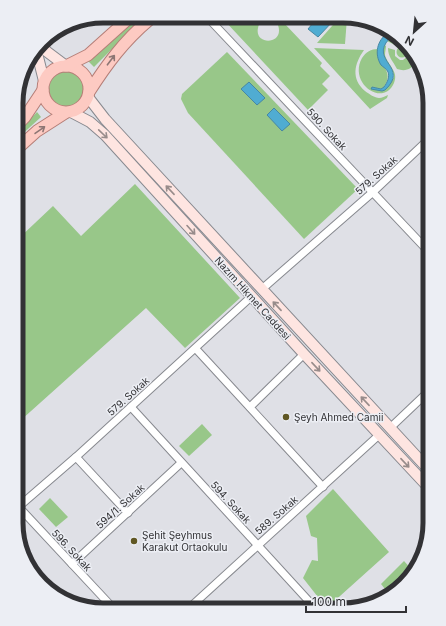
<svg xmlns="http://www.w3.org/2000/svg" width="446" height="626" font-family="Inter,sans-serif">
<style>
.green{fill:#98c789}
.water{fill:#50acd2;stroke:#4787a3}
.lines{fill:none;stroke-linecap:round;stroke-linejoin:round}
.street-casing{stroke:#87898f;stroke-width:9}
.secondary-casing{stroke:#87898f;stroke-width:12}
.primary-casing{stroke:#b57e77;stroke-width:13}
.street{stroke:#fff;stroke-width:7}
.secondary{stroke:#fee5e1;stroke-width:10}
.primary{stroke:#fdcac2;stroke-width:11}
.oneway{stroke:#8d7674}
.oneway2{stroke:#988c8b}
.poi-dot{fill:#605723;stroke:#eceef4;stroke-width:1.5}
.labels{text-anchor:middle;stroke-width:3;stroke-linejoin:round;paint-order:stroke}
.street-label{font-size:10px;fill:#323235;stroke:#eceef4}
.poi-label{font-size:10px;fill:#323235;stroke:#eceef4;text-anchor:start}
.rim{fill:none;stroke:#323235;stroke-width:5}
</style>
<rect width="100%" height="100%" fill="#dfe0e6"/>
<!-- green -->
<g class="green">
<path d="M340 17H345L347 18 345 44 317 43Z"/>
<path d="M236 18 240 23 245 18H266C262 20 259 23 258 28 254 46 285 45 278 25L283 22 322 63 320 66 330 76 322 84 328 90 308 110 223 19Z"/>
<path d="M133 20H141L94 67 88 61Z"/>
<path d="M399 37 405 45 397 46 387 41 393 39 400 41Z"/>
<path d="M384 45 386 46C386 48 385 52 385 55 388 66 399 71 394 83 383 108 348 83 362 58 366 52 371 49 378 49 378 65 395 71 384 87L381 89 372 87 382 91 394 77C393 63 380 62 384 45Z"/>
<circle cx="402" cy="52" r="5.5"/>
<path d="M314 48 364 50C354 64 351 79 365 91 369 94 375 98 379 98 382 98 385 96 388 95L387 98 370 109Z"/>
<path d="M388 48 395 50V56L400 60H403L408 56 409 50 418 60 417 62C411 69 406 72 397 69 393 61 388 57 388 48Z"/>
<path d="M227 52 358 189 304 239 188 113 181 99 182 94Z"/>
<circle cx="67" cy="89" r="18"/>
<path d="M37 112 41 117 17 139V133Z"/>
<path d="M135 184 240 298 185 348 146 308 21 420 16 415 17 240 53 206 81 236Z"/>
<path d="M202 424 212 435 189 456 179 446Z"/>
<path d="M333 489 389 552 330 605 325 606 303 578 312 560 318 561 317 538 311 536 306 516Z"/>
<path d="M50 498 68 517 56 527 39 509Z"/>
<path d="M404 561 414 572 389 594 381 584Z"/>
</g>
<!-- water -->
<g class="water">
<path d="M318 17H331L334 20 318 37 308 29Z"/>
<path d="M388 33 396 35 400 41 398 42 395 39H389C369 61 410 67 385 90L382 91 371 89 372 87 381 89 384 87C387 83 390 77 388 72 387 69 383 67 381 65 374 54 377 40 388 33Z"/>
<path d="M249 82 265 98 257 105 241 89Z"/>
<path d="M274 108 290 124 282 131 267 115Z"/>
</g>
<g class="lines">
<!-- street casing -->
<g class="street-casing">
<g id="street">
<path d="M209 19 430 253"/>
<path d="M262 289 373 192 430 138"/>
<path d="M196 349 323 487"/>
<path d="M131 407 317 610"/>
<path d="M250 407 304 354"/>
<path d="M390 428 430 390"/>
<path d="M76 457 128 513"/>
<path d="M16 504 114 609"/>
<path d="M16 509 76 457 252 296"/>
<path d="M72 564 181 463"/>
<path d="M187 610 379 435"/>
</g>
</g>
<!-- secondary casing -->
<g class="secondary-casing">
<g id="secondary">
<path d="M41 43 46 51 66 66"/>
<path d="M34 52 38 57 44 81"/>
<path d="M88 97 105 119 430 471"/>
<path d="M71 112 90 122 105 135 304 354 430 489"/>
</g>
</g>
<!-- primary casing -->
<g class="primary-casing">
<g id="primary">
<circle cx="66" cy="89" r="23"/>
<path d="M66 66 88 55 127 20"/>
<path d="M89 92C107 64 124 41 149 20"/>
<path d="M17 125 25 117 43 90"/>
<path d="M17 149 37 131 65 113"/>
</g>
</g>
<!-- street -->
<use href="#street" class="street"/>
<!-- secondary -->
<use href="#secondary" class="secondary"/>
<!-- primary -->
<use href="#primary" class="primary"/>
</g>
<!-- one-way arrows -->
<defs><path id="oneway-shaft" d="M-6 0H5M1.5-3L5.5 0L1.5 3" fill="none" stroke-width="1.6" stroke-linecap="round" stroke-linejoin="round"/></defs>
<g class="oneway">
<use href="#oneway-shaft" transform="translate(111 60) rotate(-53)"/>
<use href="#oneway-shaft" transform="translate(40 130) rotate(-35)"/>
</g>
<g class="oneway2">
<use href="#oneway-shaft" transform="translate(103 134) rotate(44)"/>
<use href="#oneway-shaft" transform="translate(170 190) rotate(-133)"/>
<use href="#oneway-shaft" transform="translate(191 230) rotate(48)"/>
<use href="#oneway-shaft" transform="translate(277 306) rotate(-133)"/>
<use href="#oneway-shaft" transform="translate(316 367) rotate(47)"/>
<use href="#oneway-shaft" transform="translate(365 401) rotate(-133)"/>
<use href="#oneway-shaft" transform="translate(405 463) rotate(47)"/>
</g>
<!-- markers -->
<g class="poi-dot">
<circle cx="286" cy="417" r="4"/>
<circle cx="134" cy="541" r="4"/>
</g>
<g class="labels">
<!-- street labels -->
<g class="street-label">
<text transform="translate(327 129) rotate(47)" y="4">590. Sokak</text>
<text transform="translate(376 175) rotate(-42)" y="4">579. Sokak</text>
<text transform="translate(253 298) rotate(48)" y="4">Nazım Hikmet Caddesi</text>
<text transform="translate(128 396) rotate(-42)" y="4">579. Sokak</text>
<text transform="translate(231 502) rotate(47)" y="4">594. Sokak</text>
<text transform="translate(120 506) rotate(-42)" y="4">594/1. Sokak</text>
<text transform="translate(276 515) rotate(-41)" y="4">589. Sokak</text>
<text transform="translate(72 550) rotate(47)" y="4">596. Sokak</text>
</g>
<!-- poi labels -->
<g class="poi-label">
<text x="294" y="421">Şeyh Ahmed Camii</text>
<text x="142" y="539">Şehit Şeyhmus<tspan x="142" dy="12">Karakut Ortaokulu</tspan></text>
</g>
</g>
<!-- crop -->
<path d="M0 0H446V626H0ZM103 23H343A80 80 0 0 1 423 103V523A80 80 0 0 1 343 603H103A80 80 0 0 1 23 523V103A80 80 0 0 1 103 23Z" fill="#eceef4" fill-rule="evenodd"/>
<path class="rim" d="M103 23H343A80 80 0 0 1 423 103V523A80 80 0 0 1 343 603H103A80 80 0 0 1 23 523V103A80 80 0 0 1 103 23Z"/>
<!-- north arrow -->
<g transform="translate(414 32) rotate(207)" stroke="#eceef4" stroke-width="3" paint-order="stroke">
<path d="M0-3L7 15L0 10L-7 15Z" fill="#323235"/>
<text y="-6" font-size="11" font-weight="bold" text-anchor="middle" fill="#323235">N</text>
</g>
<!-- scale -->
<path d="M306 606v6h100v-6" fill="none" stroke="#323235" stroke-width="2"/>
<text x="312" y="606" font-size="12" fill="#323235" stroke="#eceef4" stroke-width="3" paint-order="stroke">100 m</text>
</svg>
